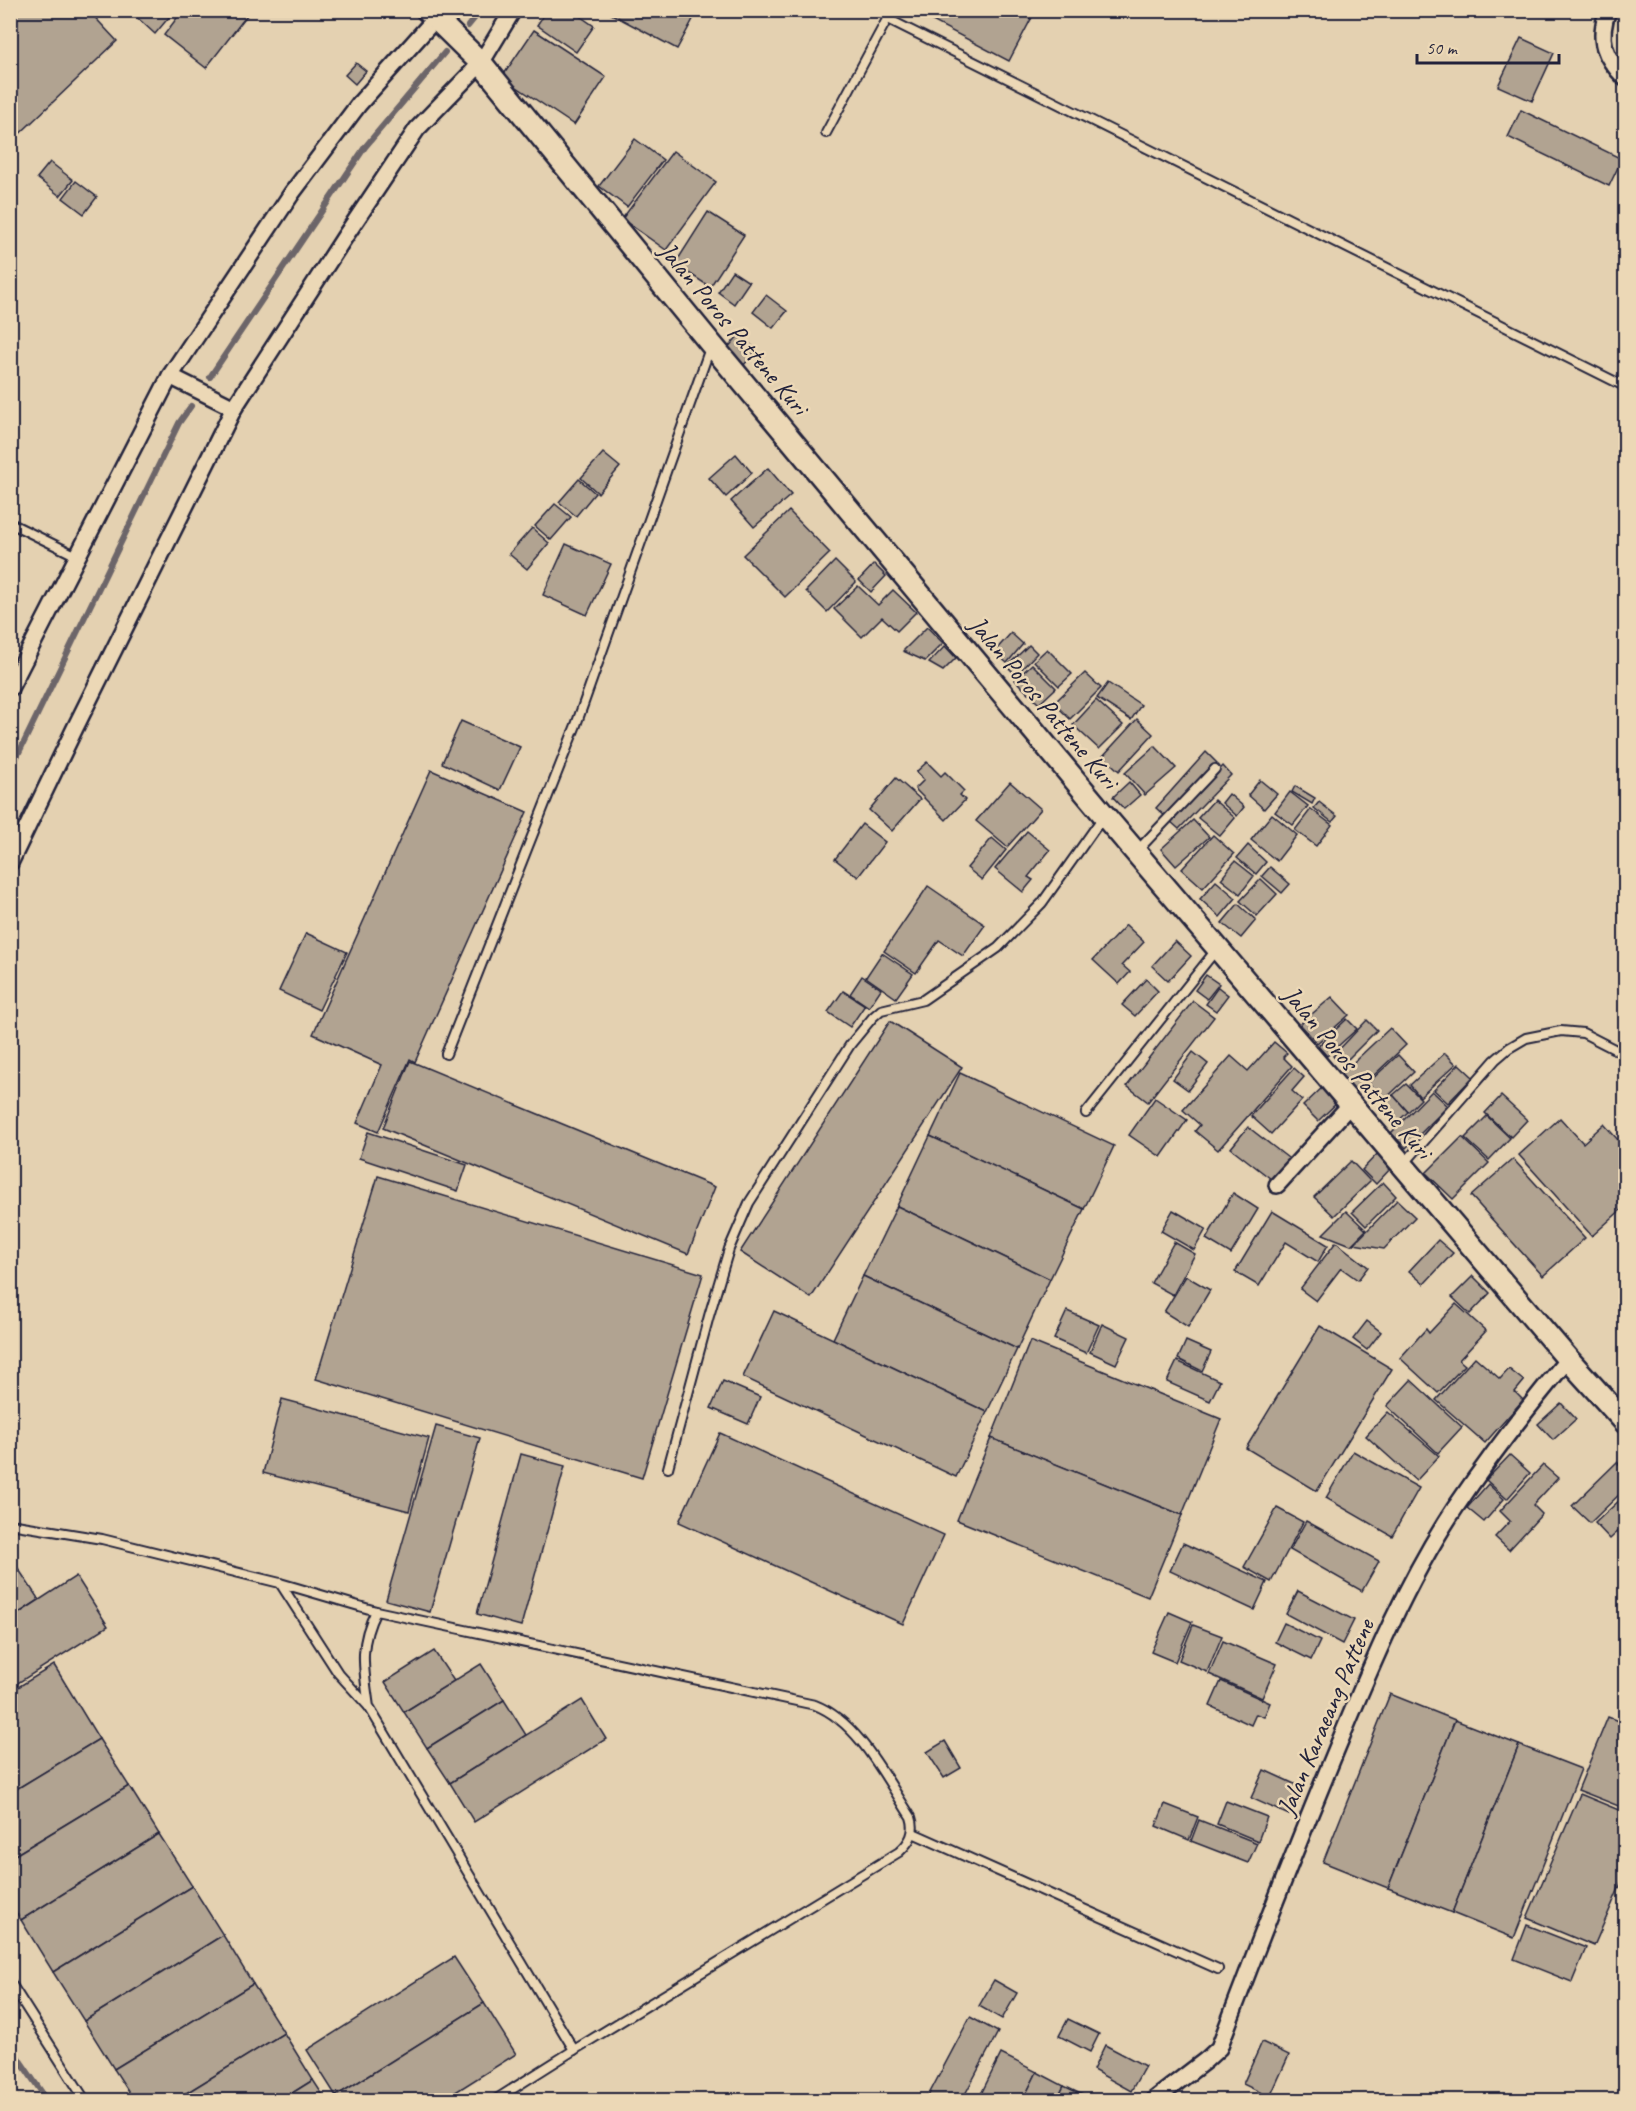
<svg xmlns="http://www.w3.org/2000/svg" width="1636" height="2111" font-family="Caveat,sans-serif">
<style>
.lines{fill:none;stroke-linecap:round;stroke-linejoin:round}
.stream{stroke:#6c6569;stroke-width:6}
.building{fill:#b1a391;stroke:#22223b;stroke-width:1.5}
.lane-casing{stroke:#22223b;stroke-width:12}
.street-casing{stroke:#22223b;stroke-width:20}
.secondary-casing{stroke:#22223b;stroke-width:26}
.lane{stroke:#ecd8b6;stroke-width:8}
.street{stroke:#ecd8b6;stroke-width:15}
.secondary{stroke:#ecd8b6;stroke-width:21}
.labels{text-anchor:middle;stroke-width:5;stroke-linejoin:round;paint-order:stroke}
.street-label{font-size:26px;fill:#22223b;stroke:#ecd8b6}
</style>
<rect width="100%" height="100%" fill="#e4d1b1"/>
<filter id="ink" filterUnits="userSpaceOnUse"><feTurbulence type="fractalNoise" baseFrequency=".0167" numOctaves="2"/><feDisplacementMap in="SourceGraphic" scale="12" xChannelSelector="R" yChannelSelector="G"/><feConvolveMatrix kernelMatrix="1 2 1 2 8 2 1 2 1" color-interpolation-filters="sRGB"/></filter>
<g filter="url(#ink)">
<g class="lines">
<!-- stream -->
<g class="stream">
<path d="M468 26 481 10"/>
<path d="M210 377 365 147 445 52"/>
<path d="M10 771 179 423 191 406"/>
<path d="M10 2046 47 2100"/>
</g>
</g>
<!-- building -->
<g class="building">
<path d="M10 10H88L117 41 10 143Z"/>
<path d="M129 10H175L155 34Z"/>
<path d="M183 10H251L206 68 164 35Z"/>
<path d="M547 10H571L594 26 576 52 537 25Z"/>
<path d="M604 10H698L677 49Z"/>
<path d="M918 10H1014L1031 19 1009 61 917 13Z"/>
<path d="M1014 10H1036L1031 19Z"/>
<path d="M534 30 606 77 574 125 502 77Z"/>
<path d="M1521 38 1554 53 1532 101 1498 86Z"/>
<path d="M356 63 366 71 355 84 345 75Z"/>
<path d="M1521 110 1622 159 1609 186 1508 137Z"/>
<path d="M635 139 663 160 627 207 599 186Z"/>
<path d="M673 151 716 182 666 250 622 219Z"/>
<path d="M50 162 73 180 60 196 37 178Z"/>
<path d="M76 181 97 197 84 214 63 198Z"/>
<path d="M708 212 744 235 710 287 675 264Z"/>
<path d="M732 271 749 282 734 304 718 292Z"/>
<path d="M766 295 787 311 773 328 753 312Z"/>
<path d="M739 335 757 350 743 366 725 351Z"/>
<path d="M603 453 620 467 598 493 581 478Z"/>
<path d="M736 454 752 473 726 497 709 478Z"/>
<path d="M768 468 791 495 754 527 731 501Z"/>
<path d="M579 479 595 493 576 516 559 502Z"/>
<path d="M555 504 571 517 551 540 535 526Z"/>
<path d="M789 511 830 553 785 597 743 555Z"/>
<path d="M532 528 549 543 527 569 509 554Z"/>
<path d="M566 544 611 564 587 615 543 595Z"/>
<path d="M835 561 856 582 827 612 806 591Z"/>
<path d="M874 564 886 576 871 592 859 580Z"/>
<path d="M858 586 878 605 893 590 916 612 897 631 882 617 862 637 834 609Z"/>
<path d="M927 627 943 643 925 661 903 651Z"/>
<path d="M1011 633 1023 644 1007 663 994 652Z"/>
<path d="M1029 645 1037 653 1016 675 1007 666Z"/>
<path d="M945 646 956 658 943 671 929 663Z"/>
<path d="M1047 649 1072 674 1059 686 1034 661Z"/>
<path d="M1032 664 1056 688 1039 704 1015 680Z"/>
<path d="M1085 673 1101 688 1070 719 1054 703Z"/>
<path d="M1108 683 1141 705 1131 720 1097 698Z"/>
<path d="M1096 700 1123 725 1099 749 1073 725Z"/>
<path d="M1137 719 1153 734 1119 771 1103 756Z"/>
<path d="M461 721 520 747 500 790 442 763Z"/>
<path d="M1155 746 1176 768 1145 795 1125 773Z"/>
<path d="M1206 752 1217 763 1167 818 1156 808Z"/>
<path d="M927 762 941 776 945 772 964 791 960 795 965 800 946 820 915 789 924 780 916 772Z"/>
<path d="M1223 766 1231 775 1179 829 1170 821Z"/>
<path d="M431 770 527 812 415 1062 410 1059 378 1132 357 1123 382 1065 313 1034Z"/>
<path d="M896 778 920 799 892 831 869 810Z"/>
<path d="M1260 780 1277 794 1264 809 1248 795Z"/>
<path d="M1010 782 1041 809 1007 847 976 821Z"/>
<path d="M1129 782 1140 795 1124 809 1113 797Z"/>
<path d="M1295 786 1315 798 1312 804 1292 792Z"/>
<path d="M1290 792 1308 806 1293 825 1275 812Z"/>
<path d="M1229 794 1244 807 1237 816 1222 803Z"/>
<path d="M1214 800 1235 818 1220 836 1198 818Z"/>
<path d="M1319 802 1337 816 1332 822 1314 808Z"/>
<path d="M1311 809 1332 825 1316 846 1295 830Z"/>
<path d="M1272 814 1297 835 1277 861 1251 840Z"/>
<path d="M1193 820 1209 837 1176 866 1161 849Z"/>
<path d="M862 824 885 842 858 877 835 859Z"/>
<path d="M1027 831 1050 850 1028 877 1033 880 1023 892 995 869Z"/>
<path d="M1213 835 1234 854 1203 888 1182 869Z"/>
<path d="M992 838 1006 850 982 880 967 868Z"/>
<path d="M1248 845 1266 862 1256 874 1237 858Z"/>
<path d="M1235 861 1254 876 1240 894 1221 879Z"/>
<path d="M1270 867 1290 884 1282 893 1262 876Z"/>
<path d="M1261 879 1277 894 1257 916 1240 901Z"/>
<path d="M1216 881 1236 898 1220 917 1200 899Z"/>
<path d="M928 886 985 925 963 956 939 940 916 973 884 951Z"/>
<path d="M1238 904 1256 920 1241 938 1222 923Z"/>
<path d="M1126 925 1144 942 1122 965 1130 972 1119 984 1093 960Z"/>
<path d="M306 933 347 952 319 1010 279 991Z"/>
<path d="M1175 941 1191 956 1168 981 1152 966Z"/>
<path d="M882 953 913 974 896 998 866 977Z"/>
<path d="M1206 975 1219 984 1207 999 1195 990Z"/>
<path d="M862 976 881 989 869 1007 850 994Z"/>
<path d="M1146 979 1158 991 1135 1016 1122 1005Z"/>
<path d="M1218 987 1228 995 1216 1011 1206 1004Z"/>
<path d="M843 991 865 1005 850 1027 828 1012Z"/>
<path d="M1332 997 1349 1015 1317 1043 1300 1024Z"/>
<path d="M1193 1001 1214 1017 1148 1102 1127 1086Z"/>
<path d="M1347 1019 1357 1029 1327 1056 1318 1046Z"/>
<path d="M1367 1020 1377 1030 1342 1065 1333 1056Z"/>
<path d="M890 1021 962 1067 811 1298 740 1252Z"/>
<path d="M1390 1028 1406 1045 1356 1092 1340 1075Z"/>
<path d="M1274 1042 1287 1053 1283 1057 1292 1066 1218 1150 1195 1131 1200 1125 1183 1110 1231 1056 1248 1071Z"/>
<path d="M1193 1052 1208 1064 1188 1090 1173 1079Z"/>
<path d="M1445 1053 1456 1064 1420 1097 1410 1085Z"/>
<path d="M1398 1055 1414 1072 1384 1100 1368 1083Z"/>
<path d="M410 1061 715 1187 688 1254 383 1128Z"/>
<path d="M1459 1064 1473 1077 1448 1103 1434 1090Z"/>
<path d="M1294 1068 1304 1077 1292 1091 1302 1100 1271 1134 1251 1116Z"/>
<path d="M960 1073 1114 1146 1084 1209 930 1136Z"/>
<path d="M1406 1084 1421 1099 1408 1112 1393 1095Z"/>
<path d="M1325 1085 1340 1100 1318 1121 1303 1106Z"/>
<path d="M1432 1091 1448 1106 1406 1148 1391 1133Z"/>
<path d="M1393 1095 1408 1112 1397 1122 1382 1107Z"/>
<path d="M1501 1096 1527 1120 1511 1137 1485 1113Z"/>
<path d="M1155 1098 1187 1120 1161 1157 1129 1135Z"/>
<path d="M1487 1116 1510 1138 1489 1160 1465 1138Z"/>
<path d="M1560 1118 1583 1143 1604 1124 1626 1149V1211L1623 1208 1592 1236 1519 1155Z"/>
<path d="M1248 1127 1292 1161 1275 1182 1231 1148Z"/>
<path d="M368 1132 467 1165 458 1191 359 1158Z"/>
<path d="M930 1136 1084 1209 1050 1279 897 1206Z"/>
<path d="M1462 1137 1489 1163 1453 1199 1426 1173Z"/>
<path d="M1379 1152 1393 1166 1376 1184 1362 1170Z"/>
<path d="M1513 1159 1585 1238 1543 1276 1471 1196Z"/>
<path d="M1351 1161 1370 1181 1334 1216 1314 1197Z"/>
<path d="M378 1176 703 1274 642 1478 316 1379Z"/>
<path d="M1383 1182 1396 1196 1366 1226 1352 1212Z"/>
<path d="M1233 1193 1258 1209 1231 1254 1206 1239Z"/>
<path d="M1397 1200 1415 1217 1384 1249 1354 1244Z"/>
<path d="M897 1206 1050 1279 1017 1349 863 1276Z"/>
<path d="M1173 1210 1206 1229 1194 1250 1161 1231Z"/>
<path d="M1272 1211 1328 1245 1318 1262 1286 1242 1259 1286 1235 1272Z"/>
<path d="M1346 1211 1366 1230 1351 1245 1323 1234Z"/>
<path d="M1438 1240 1453 1253 1424 1284 1409 1271Z"/>
<path d="M1174 1242 1195 1254 1173 1295 1151 1283Z"/>
<path d="M1336 1242 1368 1267 1358 1280 1341 1268 1316 1301 1300 1289Z"/>
<path d="M863 1276 1017 1349 987 1412 833 1339Z"/>
<path d="M1186 1276 1210 1290 1188 1327 1164 1312Z"/>
<path d="M1473 1276 1490 1293 1470 1314 1452 1297Z"/>
<path d="M1456 1304 1486 1331 1459 1360 1465 1365 1438 1393 1400 1358 1426 1329 1429 1333Z"/>
<path d="M774 1311 987 1412 956 1477 743 1377Z"/>
<path d="M1067 1311 1099 1325 1086 1353 1054 1339Z"/>
<path d="M1367 1321 1381 1332 1367 1350 1353 1339Z"/>
<path d="M1102 1324 1129 1337 1116 1364 1090 1352Z"/>
<path d="M1320 1326 1392 1369 1317 1491 1246 1448Z"/>
<path d="M1030 1341 1221 1419 1182 1515 991 1438Z"/>
<path d="M1186 1341 1211 1352 1202 1371 1178 1359Z"/>
<path d="M1475 1357 1500 1379 1509 1369 1524 1381 1515 1392 1523 1400 1485 1443 1436 1400Z"/>
<path d="M1177 1361 1220 1381 1210 1401 1167 1382Z"/>
<path d="M1411 1380 1462 1427 1438 1453 1387 1406Z"/>
<path d="M723 1381 760 1397 748 1424 711 1408Z"/>
<path d="M282 1399 429 1438 409 1511 263 1473Z"/>
<path d="M1561 1403 1576 1419 1553 1440 1538 1424Z"/>
<path d="M1388 1412 1439 1456 1416 1481 1366 1436Z"/>
<path d="M436 1426 480 1438 430 1612 386 1600Z"/>
<path d="M720 1433 944 1535 903 1624 679 1522Z"/>
<path d="M991 1438 1182 1515 1148 1597 957 1520Z"/>
<path d="M1353 1451 1419 1488 1392 1536 1326 1498Z"/>
<path d="M521 1454 565 1466 521 1626 477 1614Z"/>
<path d="M1510 1455 1530 1473 1507 1499 1486 1480Z"/>
<path d="M1617 1462 1626 1471V1488L1590 1523 1572 1506Z"/>
<path d="M1543 1465 1558 1478 1533 1505 1542 1514 1509 1550 1495 1537 1510 1521 1500 1511Z"/>
<path d="M1488 1484 1504 1499 1484 1522 1467 1508Z"/>
<path d="M1622 1498 1626 1502V1524L1610 1539 1595 1523Z"/>
<path d="M1277 1508 1303 1522 1271 1582 1244 1567Z"/>
<path d="M1306 1521 1379 1561 1362 1591 1290 1550Z"/>
<path d="M1183 1543 1267 1582 1254 1610 1170 1571Z"/>
<path d="M10 1556 39 1600 10 1619Z"/>
<path d="M76 1576 108 1626 10 1688V1619Z"/>
<path d="M1298 1591 1354 1620 1342 1644 1286 1614Z"/>
<path d="M1169 1612 1192 1622 1175 1662 1151 1652Z"/>
<path d="M1284 1623 1320 1641 1311 1660 1275 1642Z"/>
<path d="M1193 1625 1222 1636 1207 1672 1179 1660Z"/>
<path d="M1223 1641 1277 1664 1262 1698 1209 1674Z"/>
<path d="M434 1651 454 1681 404 1712 385 1682Z"/>
<path d="M481 1664 504 1700 427 1748 404 1712Z"/>
<path d="M54 1665 99 1739 10 1793V1692Z"/>
<path d="M1221 1681 1270 1703 1264 1717 1256 1714 1251 1725 1210 1706Z"/>
<path d="M1390 1694 1455 1720 1388 1888 1323 1862Z"/>
<path d="M504 1700 526 1735 450 1783 427 1748Z"/>
<path d="M582 1700 606 1739 474 1822 450 1783Z"/>
<path d="M1608 1717 1626 1724V1809L1578 1790Z"/>
<path d="M1455 1720 1519 1745 1452 1913 1388 1888Z"/>
<path d="M99 1739 129 1786 10 1858V1793Z"/>
<path d="M945 1741 961 1768 944 1778 927 1752Z"/>
<path d="M1519 1745 1581 1769 1514 1938 1452 1913Z"/>
<path d="M1264 1770 1301 1787 1289 1815 1251 1798Z"/>
<path d="M129 1786 159 1834 21 1920 10 1903V1858Z"/>
<path d="M1580 1794 1626 1813V1872L1594 1946 1527 1918Z"/>
<path d="M1226 1801 1267 1817 1258 1841 1217 1824Z"/>
<path d="M1165 1804 1198 1817 1189 1840 1156 1826Z"/>
<path d="M1199 1820 1257 1843 1248 1863 1191 1841Z"/>
<path d="M159 1834 192 1886 53 1972 21 1920Z"/>
<path d="M192 1886 223 1935 84 2021 53 1972Z"/>
<path d="M1527 1925 1586 1948 1572 1982 1514 1959Z"/>
<path d="M223 1935 253 1984 114 2069 84 2021Z"/>
<path d="M454 1957 484 2003 336 2096 307 2050Z"/>
<path d="M994 1980 1017 1993 1002 2019 979 2006Z"/>
<path d="M253 1984 284 2033 175 2100H134L114 2069Z"/>
<path d="M484 2003 516 2054 443 2100H339L336 2096Z"/>
<path d="M970 2017 998 2032 962 2100H926Z"/>
<path d="M1068 2019 1099 2034 1090 2052 1059 2036Z"/>
<path d="M284 2033 313 2080 281 2100H175Z"/>
<path d="M1262 2042 1289 2055 1270 2097 1243 2084Z"/>
<path d="M1105 2045 1145 2066 1131 2091 1093 2070Z"/>
<path d="M1001 2054 1037 2072 1023 2100H978Z"/>
<path d="M1037 2072 1064 2086 1057 2100H1023Z"/>
<path d="M313 2080 326 2100H281Z"/>
<path d="M1064 2086 1093 2100H1057Z"/>
</g>
<g class="lines">
<!-- lane casing -->
<g class="lane-casing">
<g id="lane">
<path d="M888 19 1626 387"/>
<path d="M826 133 892 10"/>
<path d="M10 523 79 557"/>
<path d="M1137 851 1215 769"/>
<path d="M446 1054 576 725 710 348"/>
<path d="M1086 1113 1216 950"/>
<path d="M1404 1164 1495 1060 1509 1048 1526 1038 1561 1031 1583 1033 1626 1055"/>
<path d="M668 1468 709 1316 729 1249 749 1203 850 1045 873 1017 881 1010 923 1000 998 948 1042 903 1103 817"/>
<path d="M10 1524 102 1539 280 1583 376 1611 815 1705C859 1722 886 1779 911 1817 916 1832 910 1842 899 1852L574 2050 495 2100"/>
<path d="M280 1583 338 1673 369 1707 574 2050"/>
<path d="M369 1707C364 1670 358 1646 376 1611"/>
<path d="M913 1833 1218 1969"/>
<path d="M10 1982 85 2100"/>
</g>
</g>
<!-- street casing -->
<g class="street-casing">
<g id="street">
<path d="M1608 10C1597 40 1604 57 1626 79"/>
<path d="M170 376 234 408"/>
<path d="M10 688 170 376 292 193 359 104 443 10"/>
<path d="M10 863 75 728 234 408 346 235 417 129 481 63 513 10"/>
<path d="M1277 1185 1350 1105"/>
<path d="M1154 2100 1206 2060 1219 2048C1257 1947 1296 1847 1337 1748 1371 1666 1406 1582 1455 1508 1490 1456 1528 1407 1568 1359"/>
</g>
</g>
<!-- secondary casing -->
<g class="secondary-casing">
<path id="secondary" d="M427 10 481 63 711 344 1104 815 1568 1359 1626 1423"/>
</g>
<!-- lane -->
<use href="#lane" class="lane"/>
<!-- street -->
<use href="#street" class="street"/>
<!-- secondary -->
<use href="#secondary" class="secondary"/>
</g>
</g>
<g class="labels">
<!-- street labels -->
<g class="street-label">
<text transform="translate(734 328) rotate(50)" y="9">Jalan Poros Pattene Kuri</text>
<text transform="translate(1044 702) rotate(50)" y="9">Jalan Poros Pattene Kuri</text>
<text transform="translate(1358 1072) rotate(50)" y="9">Jalan Poros Pattene Kuri</text>
<text transform="translate(1325 1717) rotate(-67)" y="9">Jalan Karaeang Pattene</text>
</g>
</g>
<!-- margin -->
<rect width="1636" height="2111" fill="none" stroke="#ecd8b6" stroke-width="36"/>
<rect x="18" y="18" width="1600" height="2075" fill="none" stroke="#22223b" stroke-width="2" filter="url(#ink)"/>
<!-- scale -->
<path d="M1417 54v9h142v-9" fill="none" stroke="#22223b" stroke-width="3"/>
<text x="1426" y="54" font-size="18" fill="#22223b" stroke="#ecd8b6" stroke-width="4.5" paint-order="stroke">50 m</text>
</svg>
